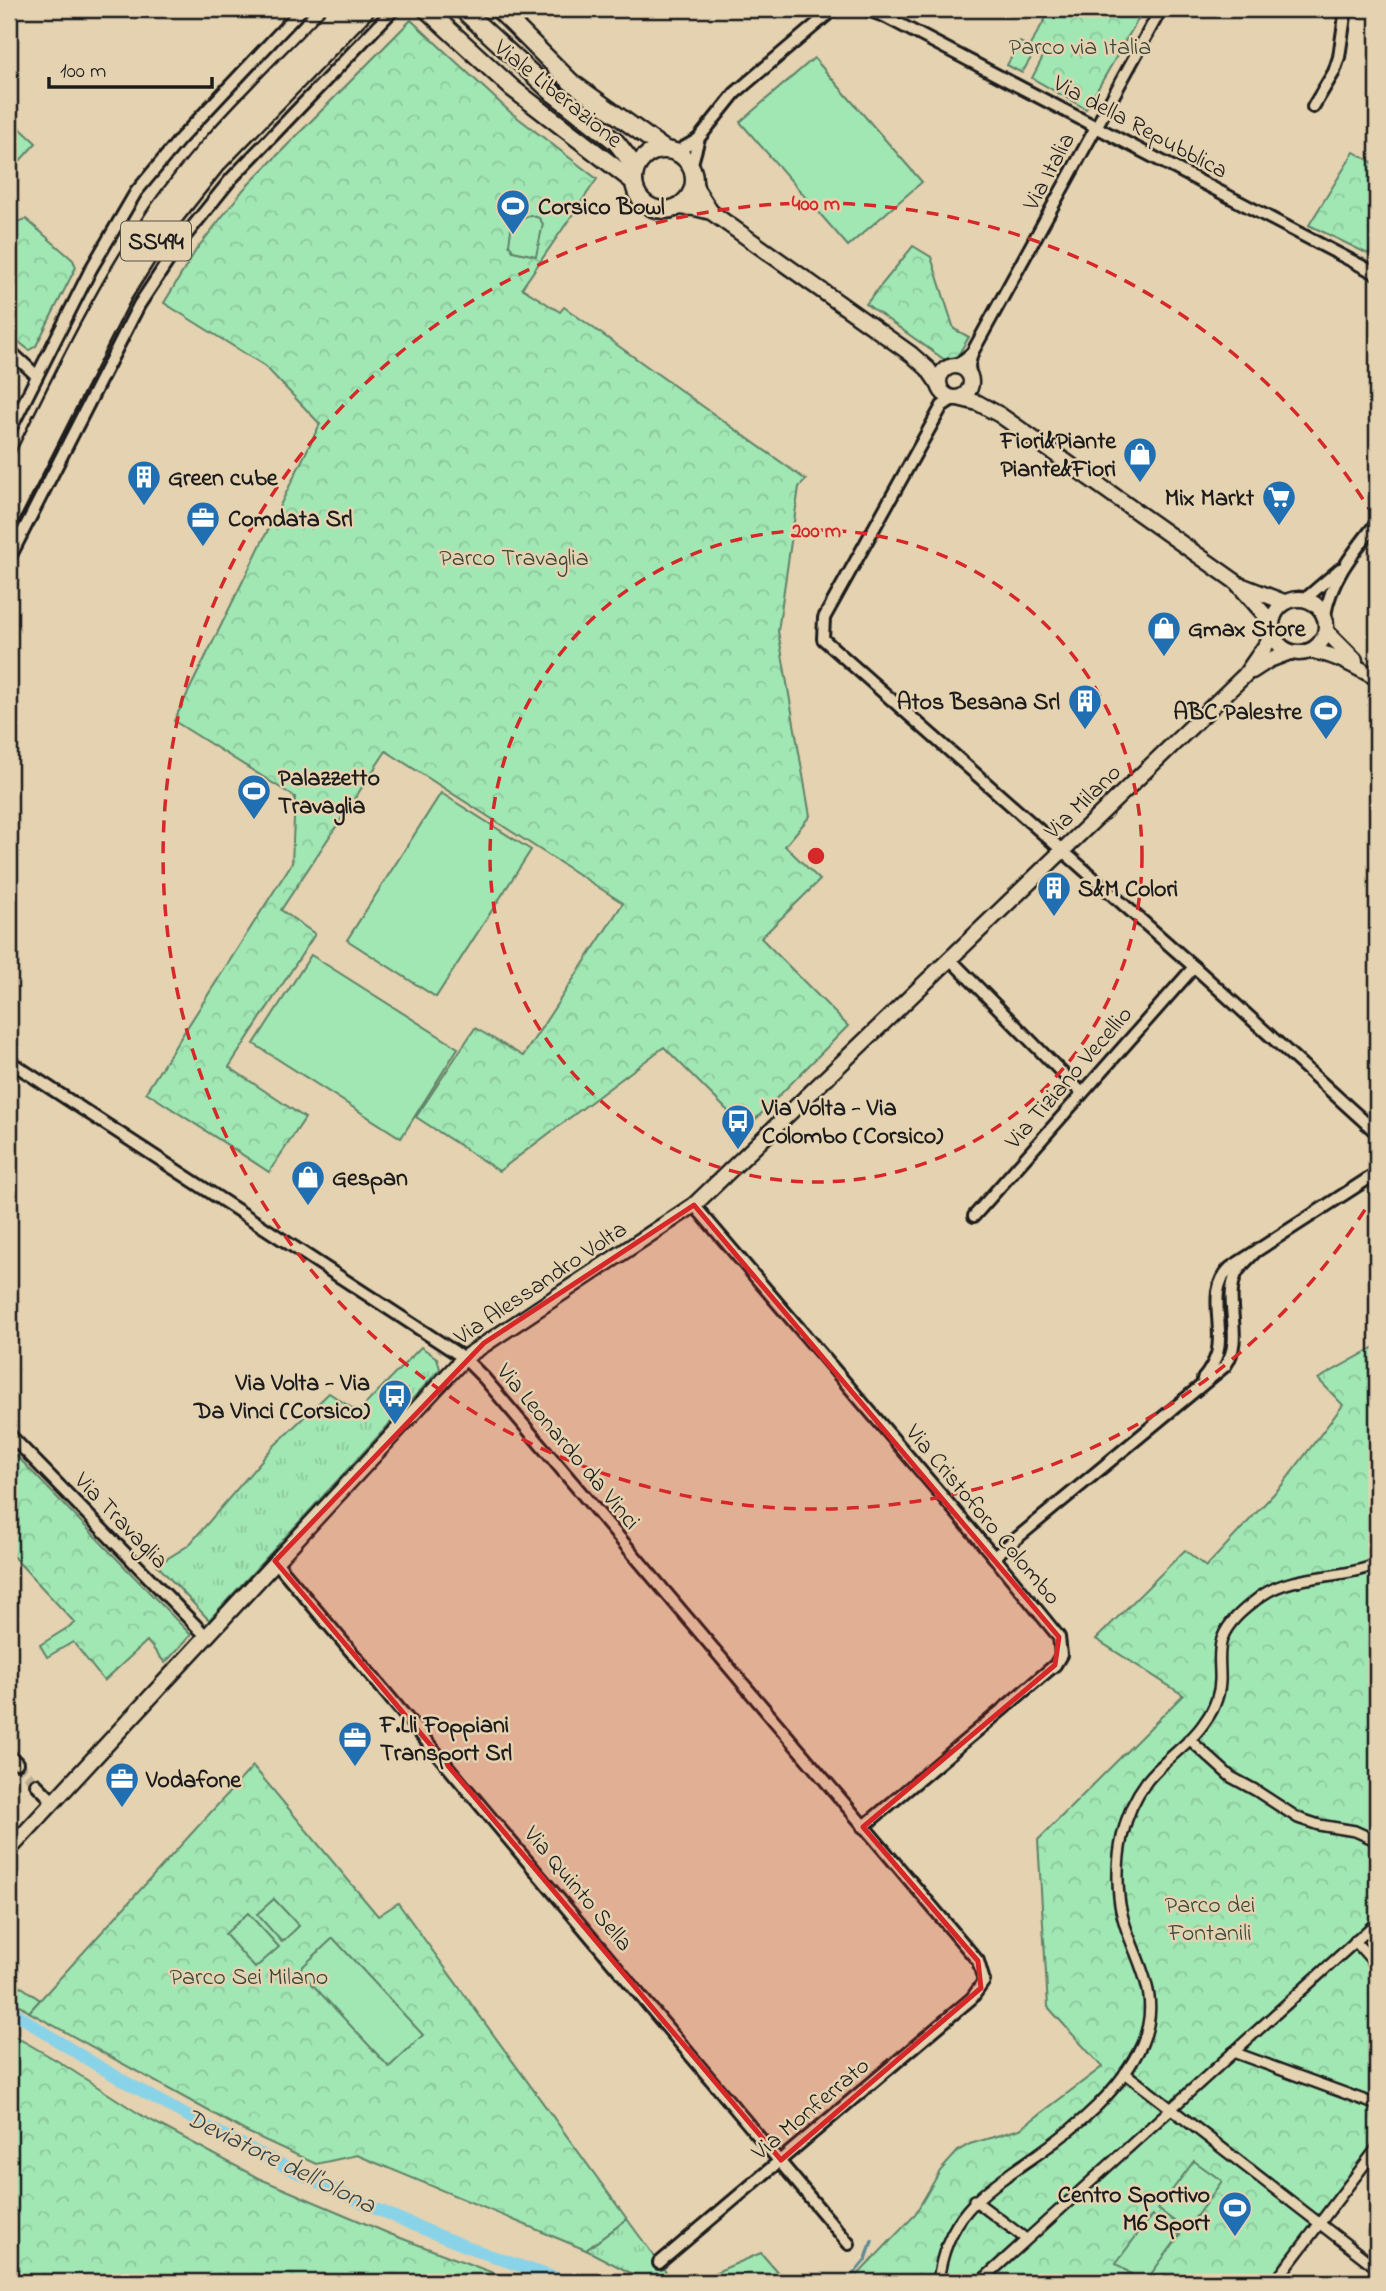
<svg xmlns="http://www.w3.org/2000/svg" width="1386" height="2291" font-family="'Indie Flower',sans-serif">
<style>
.grass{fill:url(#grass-tufts);stroke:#5e8268;stroke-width:2}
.forest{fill:url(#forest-crowns);stroke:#5e8268;stroke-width:2}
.garden{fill:#a1e7b4;stroke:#5e8268;stroke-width:2}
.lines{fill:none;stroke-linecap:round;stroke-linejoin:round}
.stream{stroke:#5d8a97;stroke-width:3.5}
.canal{stroke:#89d3e9;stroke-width:12}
.minor-tunnel{stroke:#bcae92;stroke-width:10;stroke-dasharray:10 5;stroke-linecap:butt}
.pedestrian-casing{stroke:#1c1c1c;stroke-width:14}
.minor-casing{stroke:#1c1c1c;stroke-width:16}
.tertiary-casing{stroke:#1c1c1c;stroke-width:19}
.secondary-casing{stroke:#1c1c1c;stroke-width:21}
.primary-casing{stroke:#1c1c1c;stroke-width:23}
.pedestrian{stroke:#e4d2b0;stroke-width:9}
.minor{stroke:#e4d2b0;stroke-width:10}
.tertiary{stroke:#e4d2b0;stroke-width:14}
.secondary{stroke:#e4d2b0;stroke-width:16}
.primary{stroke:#e4d2b0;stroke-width:18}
.marked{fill:#d62828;fill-opacity:0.2;stroke:#d62828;stroke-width:5;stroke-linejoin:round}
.ring{fill:none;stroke:#d62828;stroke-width:3.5;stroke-dasharray:12 9}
.labels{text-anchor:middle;stroke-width:5;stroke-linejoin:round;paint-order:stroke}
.shield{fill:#e4d2b0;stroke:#585348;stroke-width:2}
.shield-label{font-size:23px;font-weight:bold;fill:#1c1c1c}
.park-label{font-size:24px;fill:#37453a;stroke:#e4d2b0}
.street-label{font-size:24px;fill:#1c1c1c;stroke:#e4d2b0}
.poi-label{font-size:24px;font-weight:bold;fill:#1c1c1c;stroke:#e4d2b0;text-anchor:start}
.water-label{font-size:26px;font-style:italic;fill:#324145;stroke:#e4d2b0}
.centre{fill:#d62828;stroke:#e4d2b0;stroke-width:3.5}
.ring-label{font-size:21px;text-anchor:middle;font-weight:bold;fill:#d62828;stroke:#e4d2b0;stroke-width:5;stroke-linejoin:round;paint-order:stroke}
</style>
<defs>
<pattern id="grass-tufts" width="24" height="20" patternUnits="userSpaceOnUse" patternTransform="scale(1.75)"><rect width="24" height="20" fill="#a1e7b4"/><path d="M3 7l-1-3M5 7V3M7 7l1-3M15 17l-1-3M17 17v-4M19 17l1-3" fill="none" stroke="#8ac69a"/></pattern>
<pattern id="forest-crowns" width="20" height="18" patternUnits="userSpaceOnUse" patternTransform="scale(1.75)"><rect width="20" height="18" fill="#a1e7b4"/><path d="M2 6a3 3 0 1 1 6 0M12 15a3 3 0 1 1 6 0" fill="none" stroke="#8ac69a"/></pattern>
</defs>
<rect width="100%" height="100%" fill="#e4d2b0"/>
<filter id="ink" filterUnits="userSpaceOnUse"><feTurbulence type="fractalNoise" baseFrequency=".0143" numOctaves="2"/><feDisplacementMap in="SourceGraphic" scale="14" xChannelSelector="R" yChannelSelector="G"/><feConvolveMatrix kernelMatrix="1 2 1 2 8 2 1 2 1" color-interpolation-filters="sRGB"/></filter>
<g filter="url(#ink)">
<!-- grass -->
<g class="grass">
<path d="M9 118 36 143 9 173Z"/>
<path d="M421 1347 437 1358 440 1369 209 1620 157 1565 189 1545 273 1447 329 1393 358 1412Z"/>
<path d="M9 1978 40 2000 29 2012 9 1997Z"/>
<path d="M627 2219 673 2282H648L586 2250Z"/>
</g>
<!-- forest -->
<g class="forest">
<path d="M1051 9H1144L1086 109 1032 78 1044 55 1035 51 1022 73 1007 65 1020 42 1029 47Z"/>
<path d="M411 20 509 111 597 179 522 288 560 312 564 307 806 480 799 487 778 631 810 816 785 846 820 880 761 938 848 1026 746 1129 664 1047 499 1171 416 1117 475 1028 523 1056 623 903 386 751 281 910 315 934 229 1067 305 1118 269 1172 146 1092 292 863 295 797 174 721 320 424 265 366 164 303 196 250 244 189Z"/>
<path d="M1354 152 1377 165V238L1368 254 1309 225Z"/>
<path d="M26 219 73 260 76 267 36 346 29 350 9 334V231L16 222Z"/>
<path d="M913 246 931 257 954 329 969 337 952 365 866 304Z"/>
<path d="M1377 1346V2139L1270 2282H851L914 2216 940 2171 958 2151 970 2144 1020 2129 1102 2067 1048 2007 1038 1840 1183 1695 1096 1639 1185 1550 1206 1567 1282 1485 1343 1405 1318 1379Z"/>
<path d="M9 1448 191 1635 165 1663 147 1641 104 1681 73 1642 47 1657 40 1645 75 1623 9 1552Z"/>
<path d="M253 1766 378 1916 398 1903 627 2219 586 2250 357 2155 316 2164 245 2131 29 2012Z"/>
<path d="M9 2033 56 2060 141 2115 258 2178 390 2234 517 2282H9Z"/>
</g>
<!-- garden -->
<g class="garden">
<path d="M814 58 922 182 848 246 740 122Z"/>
<path d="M530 215 539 218 543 224 536 256 513 251 509 244 512 223Z"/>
<path d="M441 793 531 850 436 997 347 940Z"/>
<path d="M311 955 458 1048 401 1138 254 1044Z"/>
<path d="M274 1899 299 1926 282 1942 257 1914Z"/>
<path d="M248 1913 279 1947 255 1968 225 1934Z"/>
<path d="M333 1938 423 2035 389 2067 299 1970Z"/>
<path d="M1194 2161 1222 2181 1186 2230 1158 2209Z"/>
<path d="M1152 2215 1180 2235 1145 2282H1142L1116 2263Z"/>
<path d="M761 2253 786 2282H693Z"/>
</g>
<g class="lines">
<!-- stream -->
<path class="stream" d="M847 2282 866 2259 872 2241"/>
<!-- canal -->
<path class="canal" d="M9 2008C67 2050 131 2086 195 2120 279 2165 365 2206 453 2241 491 2257 530 2269 568 2282"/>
<!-- minor-tunnel -->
<path class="minor-tunnel" d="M17 1763 36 1784"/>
<!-- pedestrian casing -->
<g class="pedestrian-casing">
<g id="pedestrian">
<path d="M1189 1739 1231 1777 1255 1790 1298 1818 1319 1825 1355 1831 1377 1841"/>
<path d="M1355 1941 1377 1966"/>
<path d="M1233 2052 1377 2105"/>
<path d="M1125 2073 1377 2268"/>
<path d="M974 2200 1026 2239"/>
<path d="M938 2282C946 2213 985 2191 1038 2154 1078 2126 1121 2090 1142 2044 1167 1986 1124 1950 1119 1897 1115 1857 1122 1814 1147 1781 1164 1759 1191 1744 1206 1720 1215 1708 1221 1691 1220 1675 1220 1663 1218 1651 1222 1639 1228 1621 1247 1607 1261 1596 1293 1573 1341 1580 1377 1564"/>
<path d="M980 2282 1377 1922"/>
<path d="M1275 2282 1377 2148"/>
</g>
</g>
<!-- minor casing -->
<g class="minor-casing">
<g id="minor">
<path d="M865 9 884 16 1377 274"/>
<path d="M1313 107 1334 72 1339 57 1346 9"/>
<path d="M676 152 697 140"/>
<path d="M691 167 699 138 735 93 834 9"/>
<path d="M9 350 37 376"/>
<path d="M956 366 972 353"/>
<path d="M970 375 969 365 972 353 1161 9"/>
<path d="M954 398 942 406 824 618 823 639 1201 973 1377 1133"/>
<path d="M9 432 91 269 136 192 180 139 302 9"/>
<path d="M9 559 139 305 182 240 231 179 394 9"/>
<path d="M1305 599 1340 569"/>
<path d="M1325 615C1331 578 1355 551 1377 522"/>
<path d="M950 959 1082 1093"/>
<path d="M9 1061 464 1358 484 1378 978 1961 984 1981 972 1998 659 2263"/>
<path d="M694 1205 994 1557 1059 1637 1061 1655 1055 1665 863 1827"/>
<path d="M974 1216 1194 967"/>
<path d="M1203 1379C1209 1372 1214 1363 1217 1354 1225 1325 1206 1291 1230 1268L1377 1173"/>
<path d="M9 1434 206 1636"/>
<path d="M994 1557 1225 1366C1245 1338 1223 1304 1236 1274 1240 1266 1248 1260 1254 1253"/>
<path d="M275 1561 849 2244"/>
<path d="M9 1755 17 1763"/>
<path d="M36 1784 54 1802"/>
</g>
</g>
<!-- tertiary casing -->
<g class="tertiary-casing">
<g id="tertiary">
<path d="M694 180 697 190 711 212"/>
<path d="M676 207 695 208 711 212 911 354 928 369 939 385"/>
<circle cx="955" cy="382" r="16"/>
<path d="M958 398 978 403 1000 415 1236 582 1272 623"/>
<path d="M1243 586 1284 602"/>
<circle cx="1299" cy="626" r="27"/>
<path d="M1326 631 1355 660"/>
<path d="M1309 651C1333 653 1354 666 1375 677"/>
<path d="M1252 671 1269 660 1290 652"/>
<path d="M9 1850 464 1358 694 1205 1245 675 1273 635"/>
</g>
</g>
<!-- secondary casing -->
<g class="secondary-casing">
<g id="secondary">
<path d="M426 9 512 88 634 182"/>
<path d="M462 9 554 94 616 142 630 160 634 174"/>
<path d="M498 9 571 82 664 149"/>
<circle cx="664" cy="180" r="30"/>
</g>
</g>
<!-- primary casing -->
<g class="primary-casing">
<g id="primary">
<path d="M9 488C54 398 96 306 152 222 202 146 280 75 342 9"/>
<path d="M9 518 122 295 165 227 215 164 365 9"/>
</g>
</g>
<!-- pedestrian -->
<use href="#pedestrian" class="pedestrian"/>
<!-- minor -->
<use href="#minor" class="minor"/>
<!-- tertiary -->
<use href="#tertiary" class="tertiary"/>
<!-- secondary -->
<use href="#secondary" class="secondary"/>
<!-- primary -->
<use href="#primary" class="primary"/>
</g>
</g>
<!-- marked area -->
<path class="marked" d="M694 1205 1059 1637 1055 1665 863 1827 978 1961 981 1988 781 2160 275 1561 484 1343Z"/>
<!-- distance rings -->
<g class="ring">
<circle cx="816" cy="856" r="326"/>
<path d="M1376 1192A653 653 0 1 1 1376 520"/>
</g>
<!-- icons -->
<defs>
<g id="stadium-pin" transform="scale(1.75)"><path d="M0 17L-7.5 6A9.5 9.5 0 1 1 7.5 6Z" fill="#1f6fb2" stroke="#e4d2b0"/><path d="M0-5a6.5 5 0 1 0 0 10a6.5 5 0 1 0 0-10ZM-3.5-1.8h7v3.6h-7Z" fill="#fff"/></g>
<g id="shop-pin" transform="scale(1.75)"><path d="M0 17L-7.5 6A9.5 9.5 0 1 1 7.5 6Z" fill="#1f6fb2" stroke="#e4d2b0"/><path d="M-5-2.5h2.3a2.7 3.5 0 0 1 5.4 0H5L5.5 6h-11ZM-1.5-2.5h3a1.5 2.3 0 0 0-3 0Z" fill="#fff"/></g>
<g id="building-pin" transform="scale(1.75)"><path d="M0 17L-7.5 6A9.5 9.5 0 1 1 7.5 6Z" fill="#1f6fb2" stroke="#e4d2b0"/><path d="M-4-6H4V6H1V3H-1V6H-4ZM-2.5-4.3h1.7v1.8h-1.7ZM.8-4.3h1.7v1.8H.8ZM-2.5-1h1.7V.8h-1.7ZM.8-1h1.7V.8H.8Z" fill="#fff"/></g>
<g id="supermarket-pin" transform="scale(1.75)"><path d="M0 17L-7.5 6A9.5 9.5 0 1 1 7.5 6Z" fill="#1f6fb2" stroke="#e4d2b0"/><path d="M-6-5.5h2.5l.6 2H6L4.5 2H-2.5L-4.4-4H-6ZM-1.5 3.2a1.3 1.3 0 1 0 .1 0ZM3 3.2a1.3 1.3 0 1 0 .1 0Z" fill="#fff"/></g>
<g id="office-pin" transform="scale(1.75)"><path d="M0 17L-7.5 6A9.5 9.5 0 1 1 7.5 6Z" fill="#1f6fb2" stroke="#e4d2b0"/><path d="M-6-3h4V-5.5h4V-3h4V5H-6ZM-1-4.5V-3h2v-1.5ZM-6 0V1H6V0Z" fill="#fff"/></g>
<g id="bus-pin" transform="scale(1.75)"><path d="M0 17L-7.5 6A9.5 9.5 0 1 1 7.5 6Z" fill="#1f6fb2" stroke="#e4d2b0"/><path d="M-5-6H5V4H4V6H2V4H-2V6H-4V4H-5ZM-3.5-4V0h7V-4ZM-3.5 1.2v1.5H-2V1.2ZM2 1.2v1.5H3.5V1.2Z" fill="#fff"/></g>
</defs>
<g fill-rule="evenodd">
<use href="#stadium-pin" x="513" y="206"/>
<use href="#shop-pin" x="1140" y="454"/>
<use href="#building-pin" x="144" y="477"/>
<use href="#supermarket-pin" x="1279" y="497"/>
<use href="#office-pin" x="203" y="518"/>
<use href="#shop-pin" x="1164" y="628"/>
<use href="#building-pin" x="1085" y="701"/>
<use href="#stadium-pin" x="1326" y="711"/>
<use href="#stadium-pin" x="254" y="791"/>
<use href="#building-pin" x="1054" y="888"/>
<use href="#bus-pin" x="738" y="1121"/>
<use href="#shop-pin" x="308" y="1177"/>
<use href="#bus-pin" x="395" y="1396"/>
<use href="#office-pin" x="355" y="1738"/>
<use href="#office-pin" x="122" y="1779"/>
<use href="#stadium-pin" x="1235" y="2208"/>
</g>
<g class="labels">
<!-- shield labels -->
<rect class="shield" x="121" y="221.5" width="70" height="39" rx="5"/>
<g class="shield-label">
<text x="156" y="249">SS494</text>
</g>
<!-- park labels -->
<g class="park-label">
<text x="1080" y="54">Parco via Italia</text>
<text x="514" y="565">Parco Travaglia</text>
<text x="1210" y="1912">Parco dei<tspan x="1210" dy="28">Fontanili</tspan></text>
<text x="249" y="1984">Parco Sei Milano</text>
</g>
<!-- street labels -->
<g class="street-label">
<text transform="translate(559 93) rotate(39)" y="8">Viale Liberazione</text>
<text transform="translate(1141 126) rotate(28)" y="8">Via della Repubblica</text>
<text transform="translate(1048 171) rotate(-62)" y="8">Via Italia</text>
<text transform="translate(1082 801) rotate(-44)" y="8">Via Milano</text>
<text transform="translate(1068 1077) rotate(-49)" y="8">Via Tiziano Vecellio</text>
<text transform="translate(540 1282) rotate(-34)" y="8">Via Alessandro Volta</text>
<text transform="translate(569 1446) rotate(50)" y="8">Via Leonardo da Vinci</text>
<text transform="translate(984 1514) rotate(50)" y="8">Via Cristoforo Colombo</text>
<text transform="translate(122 1520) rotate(46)" y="8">Via Travaglia</text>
<text transform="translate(579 1888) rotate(50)" y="8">Via Quinto Sella</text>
<text transform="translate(810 2108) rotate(-40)" y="8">Via Monferrato</text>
</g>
<!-- poi labels -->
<g class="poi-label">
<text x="538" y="214">Corsico Bowl</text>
<text x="1116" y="448" text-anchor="end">Fiori&amp;Piante<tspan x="1116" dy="28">Piante&amp;Fiori</tspan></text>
<text x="168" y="485">Green cube</text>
<text x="1254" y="505" text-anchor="end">Mix Markt</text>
<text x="228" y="526">Comdata Srl</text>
<text x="1188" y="636">Gmax Store</text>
<text x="1060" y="709" text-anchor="end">Atos Besana Srl</text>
<text x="1302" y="719" text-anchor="end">ABC Palestre</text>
<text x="278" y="785">Palazzetto<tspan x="278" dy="28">Travaglia</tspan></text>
<text x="1078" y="896">S&amp;M Colori</text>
<text x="762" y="1115">Via Volta - Via<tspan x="762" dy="28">Colombo (Corsico)</tspan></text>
<text x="332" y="1185">Gespan</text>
<text x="370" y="1390" text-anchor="end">Via Volta - Via<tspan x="370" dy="28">Da Vinci (Corsico)</tspan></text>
<text x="380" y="1732">F.Lli Foppiani<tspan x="380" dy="28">Transport Srl</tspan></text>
<text x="146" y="1787">Vodafone</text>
<text x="1210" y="2202" text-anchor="end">Centro Sportivo<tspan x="1210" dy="28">M6 Sport</tspan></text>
</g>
<!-- water labels -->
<g class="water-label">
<text transform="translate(281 2160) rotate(26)" y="9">Deviatore dell'Olona</text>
</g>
</g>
<circle cx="816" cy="856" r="10" class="centre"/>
<g class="ring-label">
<text x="816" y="210">400 m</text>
<text x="816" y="537">200 m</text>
</g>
<!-- margin -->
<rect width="1386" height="2291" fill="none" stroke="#e4d2b0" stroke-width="35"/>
<rect x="18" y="18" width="1351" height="2256" fill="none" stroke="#1c1c1c" stroke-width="2.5" filter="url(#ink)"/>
<!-- scale -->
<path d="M49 77v10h163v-10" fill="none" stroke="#1c1c1c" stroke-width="3.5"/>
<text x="60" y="77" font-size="21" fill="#1c1c1c" stroke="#e4d2b0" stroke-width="5" paint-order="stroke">100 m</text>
</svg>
